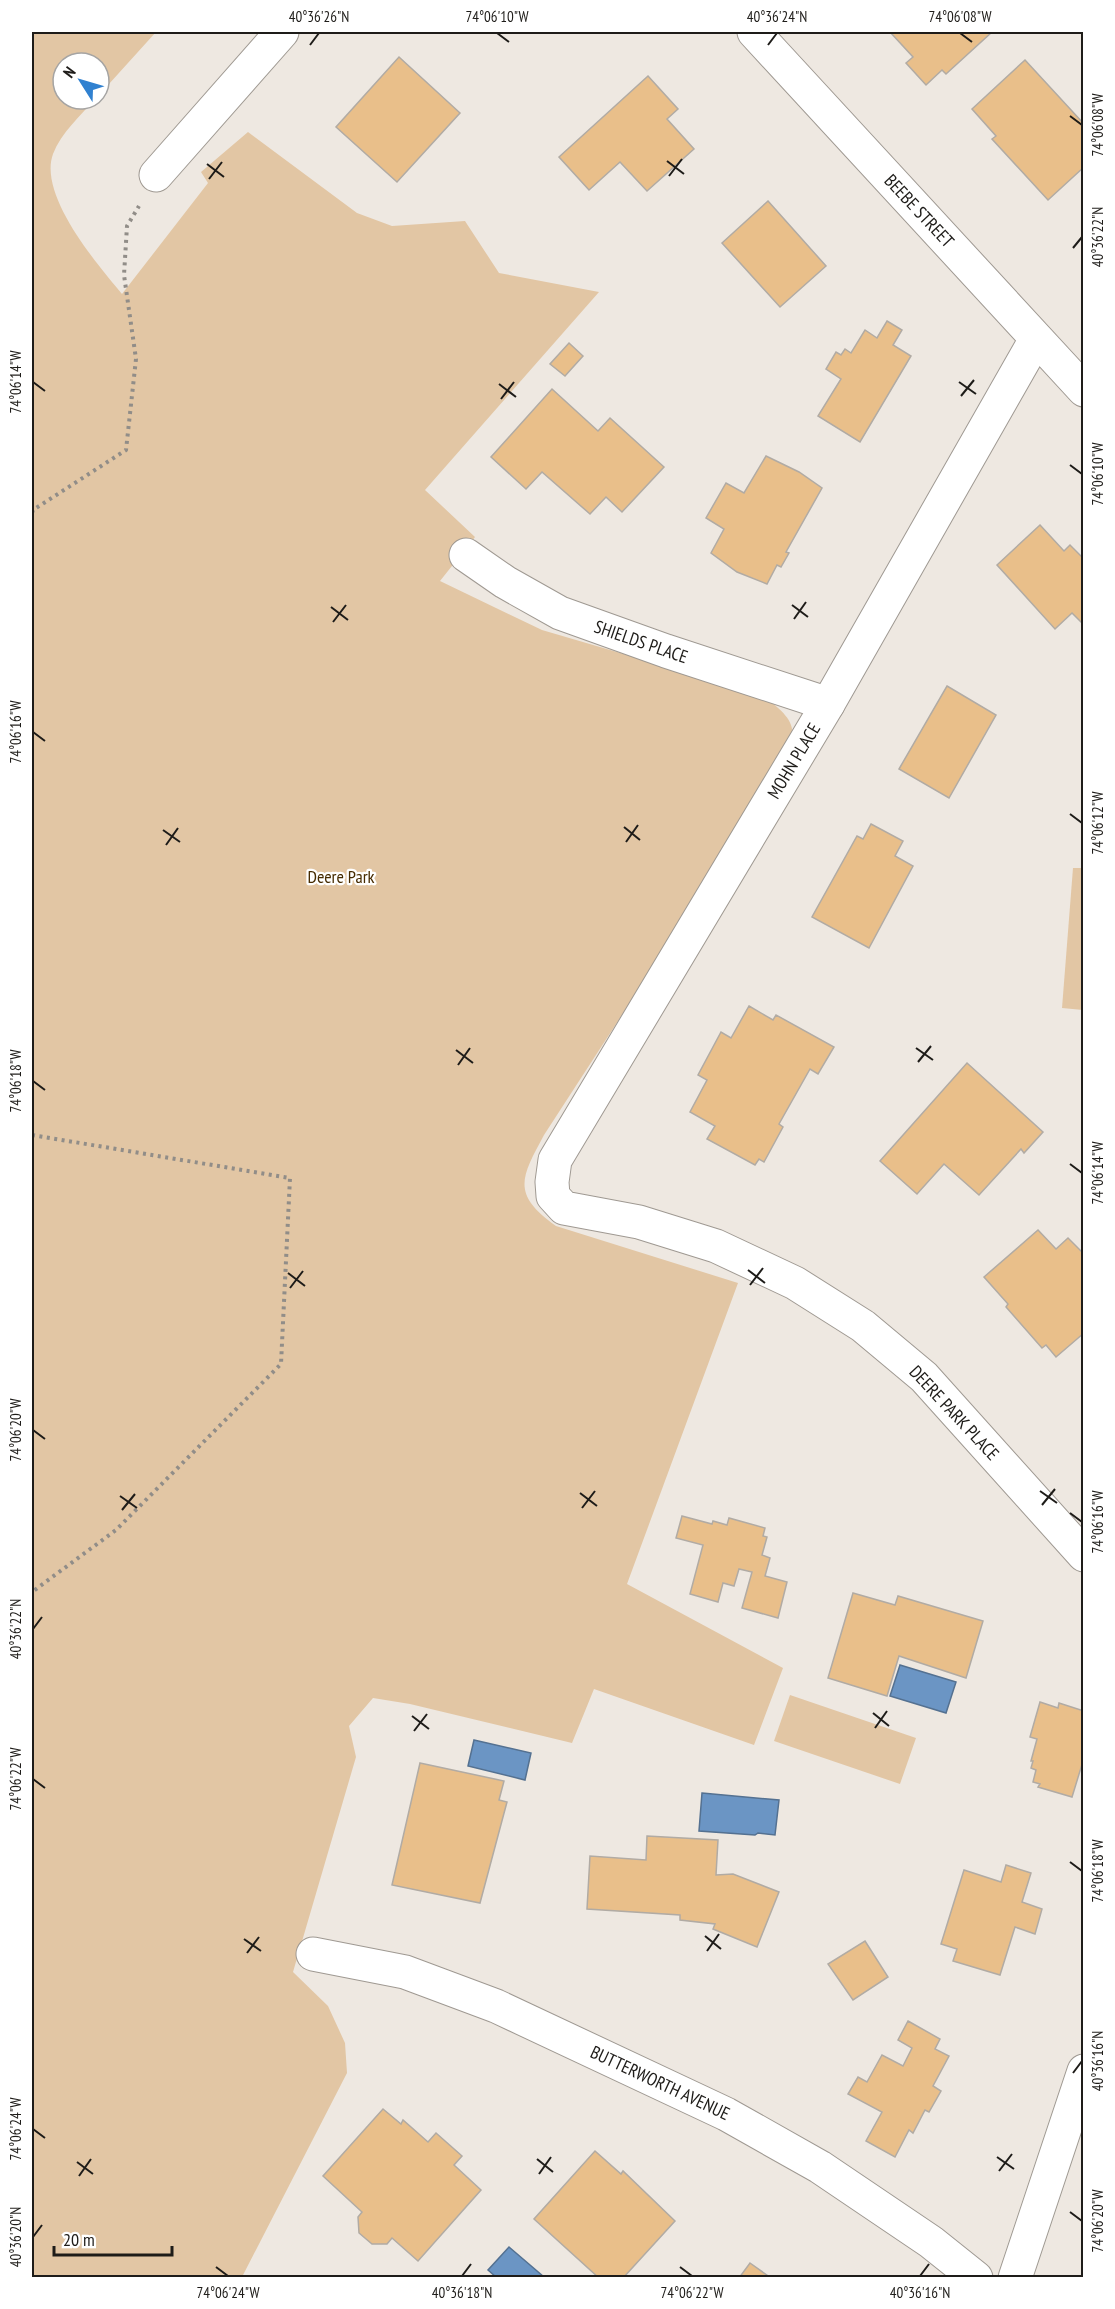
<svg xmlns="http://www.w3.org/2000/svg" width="1115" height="2309" font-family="'PT Sans Narrow',sans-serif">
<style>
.green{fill:#e2c6a4}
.water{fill:#6b95c4;stroke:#547191;stroke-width:1.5}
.building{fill:#e9bf8a;stroke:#b1aba4;stroke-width:1.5}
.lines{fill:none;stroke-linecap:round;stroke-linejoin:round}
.street-casing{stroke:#9f9992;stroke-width:35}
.path{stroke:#918d88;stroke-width:4;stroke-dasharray:3 4.5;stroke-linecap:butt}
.street{stroke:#fff;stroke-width:33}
.ticks{fill:none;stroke:#1e1c19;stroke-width:2}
.labels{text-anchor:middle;stroke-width:4.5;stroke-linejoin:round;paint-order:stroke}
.street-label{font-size:18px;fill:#1e1c19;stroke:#fff}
.park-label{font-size:18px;fill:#462b00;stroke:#fff}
.neatline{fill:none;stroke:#1e1c19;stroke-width:2}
.ticks-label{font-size:15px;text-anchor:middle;fill:#1e1c19}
</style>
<rect width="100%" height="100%" fill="#eee8e1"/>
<!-- green -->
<g class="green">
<path d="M32 32H156L99 95V63H63V99H95C81 115 61 133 53 154 38 195 97 264 122 294L208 183 201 172 248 132 357 213 392 226 465 221 499 273 599 292 425 490 475 537 440 581 542 630 760 694C800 722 799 731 779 773L544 1135C521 1178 511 1194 556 1226L738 1283 627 1584 783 1668 754 1745 594 1689 572 1743 410 1704 373 1698 349 1726 356 1757 293 1972 328 2006 345 2043 347 2073 242 2277 32 2278Z"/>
<path d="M1073 868H1083V1010L1062 1008Z"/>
<path d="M790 1695 916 1738 900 1784 774 1741Z"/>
</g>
<!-- water -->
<g class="water">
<path d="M900 1665 956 1682 946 1713 890 1696Z"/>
<path d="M474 1740 531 1753 525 1780 468 1766Z"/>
<path d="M702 1793 779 1800 775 1835 758 1833 755 1835 699 1831Z"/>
<path d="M509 2247 544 2277H496L488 2270Z"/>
</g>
<!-- building -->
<g class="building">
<path d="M890 32H992L946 74 942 70 926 85 906 63 913 57Z"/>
<path d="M399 57 460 113 397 182 336 127Z"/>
<path d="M1025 60 1084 124V167L1048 200 992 139 996 136 972 109Z"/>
<path d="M648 76 678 109 667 119 694 149 647 191 620 162 589 190 559 157Z"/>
<path d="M768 201 826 266 780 307 722 243Z"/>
<path d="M887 321 902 330 893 345 911 356 860 442 818 416 841 379 826 369 836 352 841 355 845 349 851 353 865 330 877 338Z"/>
<path d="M569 343 583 356 565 376 550 364Z"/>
<path d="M552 389 598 431 610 418 664 467 622 512 606 497 590 514 542 472 526 489 491 457Z"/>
<path d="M766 456 799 472 822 488 786 552 789 553 781 567 777 565 767 584 737 572 711 553 724 529 706 518 726 483 744 493Z"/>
<path d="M1040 525 1064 551 1070 545 1084 559V625L1072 613 1055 629 997 565Z"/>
<path d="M947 686 996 715 949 798 899 769Z"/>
<path d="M871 824 903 841 895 856 913 866 869 948 812 917 857 836 863 839Z"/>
<path d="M749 1006 773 1020 776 1015 834 1047 818 1074 810 1069 779 1124 783 1127 764 1162 759 1159 755 1165 707 1139 715 1126 690 1112 707 1080 698 1075 721 1032 731 1038Z"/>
<path d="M967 1063 1043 1132 1024 1153 1021 1149 979 1195 944 1164 917 1194 880 1161Z"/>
<path d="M1038 1230 1056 1249 1068 1238 1084 1254V1333L1056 1357 1046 1345 1042 1348 1006 1307 1008 1304 984 1277Z"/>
<path d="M682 1516 712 1524 713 1521 727 1525 729 1518 765 1528 763 1536 767 1537 762 1555 770 1558 765 1576 787 1582 778 1618 742 1608 752 1572 739 1569 734 1586 723 1583 718 1602 690 1594 703 1545 676 1538Z"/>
<path d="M853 1593 895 1605 898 1596 983 1621 966 1678 899 1656 887 1696 828 1678Z"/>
<path d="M1040 1702 1058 1708 1059 1703 1084 1711V1758L1072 1797 1038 1787 1040 1784 1033 1782 1036 1770 1031 1768 1033 1761H1031L1037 1739 1030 1737Z"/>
<path d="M420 1763 504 1781 499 1800 507 1802 480 1903 392 1885Z"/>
<path d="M647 1836 718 1840 716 1875 733 1874 779 1892 757 1947 713 1929 715 1924 680 1920V1915L587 1909 590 1856 646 1860Z"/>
<path d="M1006 1865 1031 1873 1022 1902 1042 1909 1035 1934 1015 1927 1000 1975 953 1961 957 1949 941 1944 964 1870 1001 1882Z"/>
<path d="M865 1941 888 1977 853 2000 828 1964Z"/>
<path d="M908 2021 940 2039 935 2049 949 2056 933 2086 941 2091 929 2112 925 2110 913 2133 909 2130 895 2157 866 2141 882 2112 848 2094 858 2077 867 2082 882 2055 903 2066 912 2048 898 2040Z"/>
<path d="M383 2109 401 2124 403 2120 428 2142 436 2133 462 2156 454 2165 481 2190 418 2261 392 2238 387 2244H372L359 2233 358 2217 362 2212 323 2176Z"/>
<path d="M595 2151 621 2174 623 2171 675 2221 623 2278H599L534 2219Z"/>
<path d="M750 2263 771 2278H739Z"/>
</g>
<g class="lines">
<!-- street casing -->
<g class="street-casing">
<g id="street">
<path d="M754 32 1084 390"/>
<path d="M156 175 282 32"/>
<path d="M1036 339 828 704 555 1160 552 1182 553 1196 564 1208 639 1222 716 1246 795 1283 863 1326 924 1377 1084 1555"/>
<path d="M466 555 505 582 560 613 666 651 828 704"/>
<path d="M313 1954 405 1972 496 2006 726 2114 820 2167 931 2242 976 2278"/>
<path d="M1015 2278 1084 2071"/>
</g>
</g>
<!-- path -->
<g class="path">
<path d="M32 513 33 510 126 450 136 359 124 275 127 226 139 206"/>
<path d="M32 1135 290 1178 281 1364 116 1530 32 1592"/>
</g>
<!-- street -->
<use href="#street" class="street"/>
</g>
<!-- ticks -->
<path class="ticks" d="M497 33 509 42M960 33 972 42M310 45 319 33M768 45 777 33M1070 116 1082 125M667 161 684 174M207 164 224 177M669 176 682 159M209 179 222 162M1073 248 1082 237M33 382 45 391M959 382 976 394M499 384 516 397M961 396 974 380M501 399 514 382M1070 465 1082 474M792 605 808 617M331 607 348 620M794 619 806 602M333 622 346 605M33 732 45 741M1070 814 1082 823M624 827 640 840M163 830 180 842M626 842 638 825M166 845 178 828M916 1048 933 1060M456 1050 473 1063M918 1062 931 1046M458 1065 470 1048M33 1081 45 1090M1070 1164 1082 1173M748 1270 765 1283M288 1273 305 1286M750 1285 763 1268M290 1288 303 1271M33 1430 45 1439M1040 1491 1057 1503M580 1493 597 1506M120 1496 137 1508M1042 1505 1055 1489M582 1508 595 1491M122 1510 135 1494M1070 1513 1082 1522M33 1629 42 1617M873 1713 889 1726M412 1716 429 1729M875 1728 887 1711M414 1731 427 1714M33 1779 45 1788M1070 1862 1082 1871M705 1936 721 1949M244 1939 261 1951M707 1951 719 1934M247 1953 259 1937M1073 2073 1082 2061M33 2129 45 2138M997 2157 1014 2169M537 2159 553 2172M77 2162 93 2174M999 2171 1012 2154M539 2174 551 2157M79 2176 91 2159M1070 2212 1082 2221M33 2237 42 2225M216 2267 228 2276M680 2267 692 2276M462 2276 471 2264M920 2276 929 2264"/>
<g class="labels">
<!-- street labels -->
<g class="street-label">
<text transform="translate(919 211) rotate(47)" y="6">BEEBE STREET</text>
<text transform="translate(641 642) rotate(19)" y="6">SHIELDS PLACE</text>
<text transform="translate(794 761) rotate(-59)" y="6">MOHN PLACE</text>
<text transform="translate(954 1413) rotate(47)" y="6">DEERE PARK PLACE</text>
<text transform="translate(660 2083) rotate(25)" y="6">BUTTERWORTH AVENUE</text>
</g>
<!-- park labels -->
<g class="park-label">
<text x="341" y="883">Deere Park</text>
</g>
</g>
<!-- border -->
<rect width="1115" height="2309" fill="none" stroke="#ffffff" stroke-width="66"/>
<!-- north arrow -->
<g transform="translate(81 81) rotate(307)"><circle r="28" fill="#ffffff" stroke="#a5a4a3" stroke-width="1.5"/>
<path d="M0-4.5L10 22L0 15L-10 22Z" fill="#3081d0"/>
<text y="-9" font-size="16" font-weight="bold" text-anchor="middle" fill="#1e1c19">N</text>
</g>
<!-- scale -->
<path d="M54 2246v9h118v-9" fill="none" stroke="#1e1c19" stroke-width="3"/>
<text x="63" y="2246" font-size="18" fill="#1e1c19" stroke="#ffffff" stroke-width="4.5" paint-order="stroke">20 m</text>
<rect x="33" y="33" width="1049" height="2243" class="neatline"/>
<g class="ticks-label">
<text x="319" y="22">40°36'26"N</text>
<text x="497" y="22">74°06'10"W</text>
<text x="777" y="22">40°36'24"N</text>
<text x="960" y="22">74°06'08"W</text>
<text transform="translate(1098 125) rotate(-90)" y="5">74°06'08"W</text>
<text transform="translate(1098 237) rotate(-90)" y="5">40°36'22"N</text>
<text transform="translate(16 382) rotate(-90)" y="5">74°06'14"W</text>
<text transform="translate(1098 474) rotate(-90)" y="5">74°06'10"W</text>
<text transform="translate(16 732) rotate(-90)" y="5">74°06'16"W</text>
<text transform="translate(1098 823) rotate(-90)" y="5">74°06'12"W</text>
<text transform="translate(16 1081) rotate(-90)" y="5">74°06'18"W</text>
<text transform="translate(1098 1173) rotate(-90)" y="5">74°06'14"W</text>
<text transform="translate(16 1430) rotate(-90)" y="5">74°06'20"W</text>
<text transform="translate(1098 1522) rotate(-90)" y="5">74°06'16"W</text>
<text transform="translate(16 1629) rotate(-90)" y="5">40°36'22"N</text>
<text transform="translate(16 1779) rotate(-90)" y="5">74°06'22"W</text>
<text transform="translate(1098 1871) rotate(-90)" y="5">74°06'18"W</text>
<text transform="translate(1098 2061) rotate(-90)" y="5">40°36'16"N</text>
<text transform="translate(16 2129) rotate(-90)" y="5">74°06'24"W</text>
<text transform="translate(1098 2221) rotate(-90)" y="5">74°06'20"W</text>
<text transform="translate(16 2237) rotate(-90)" y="5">40°36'20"N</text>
<text x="228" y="2298">74°06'24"W</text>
<text x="462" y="2298">40°36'18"N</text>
<text x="692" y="2298">74°06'22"W</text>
<text x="920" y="2298">40°36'16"N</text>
</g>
</svg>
